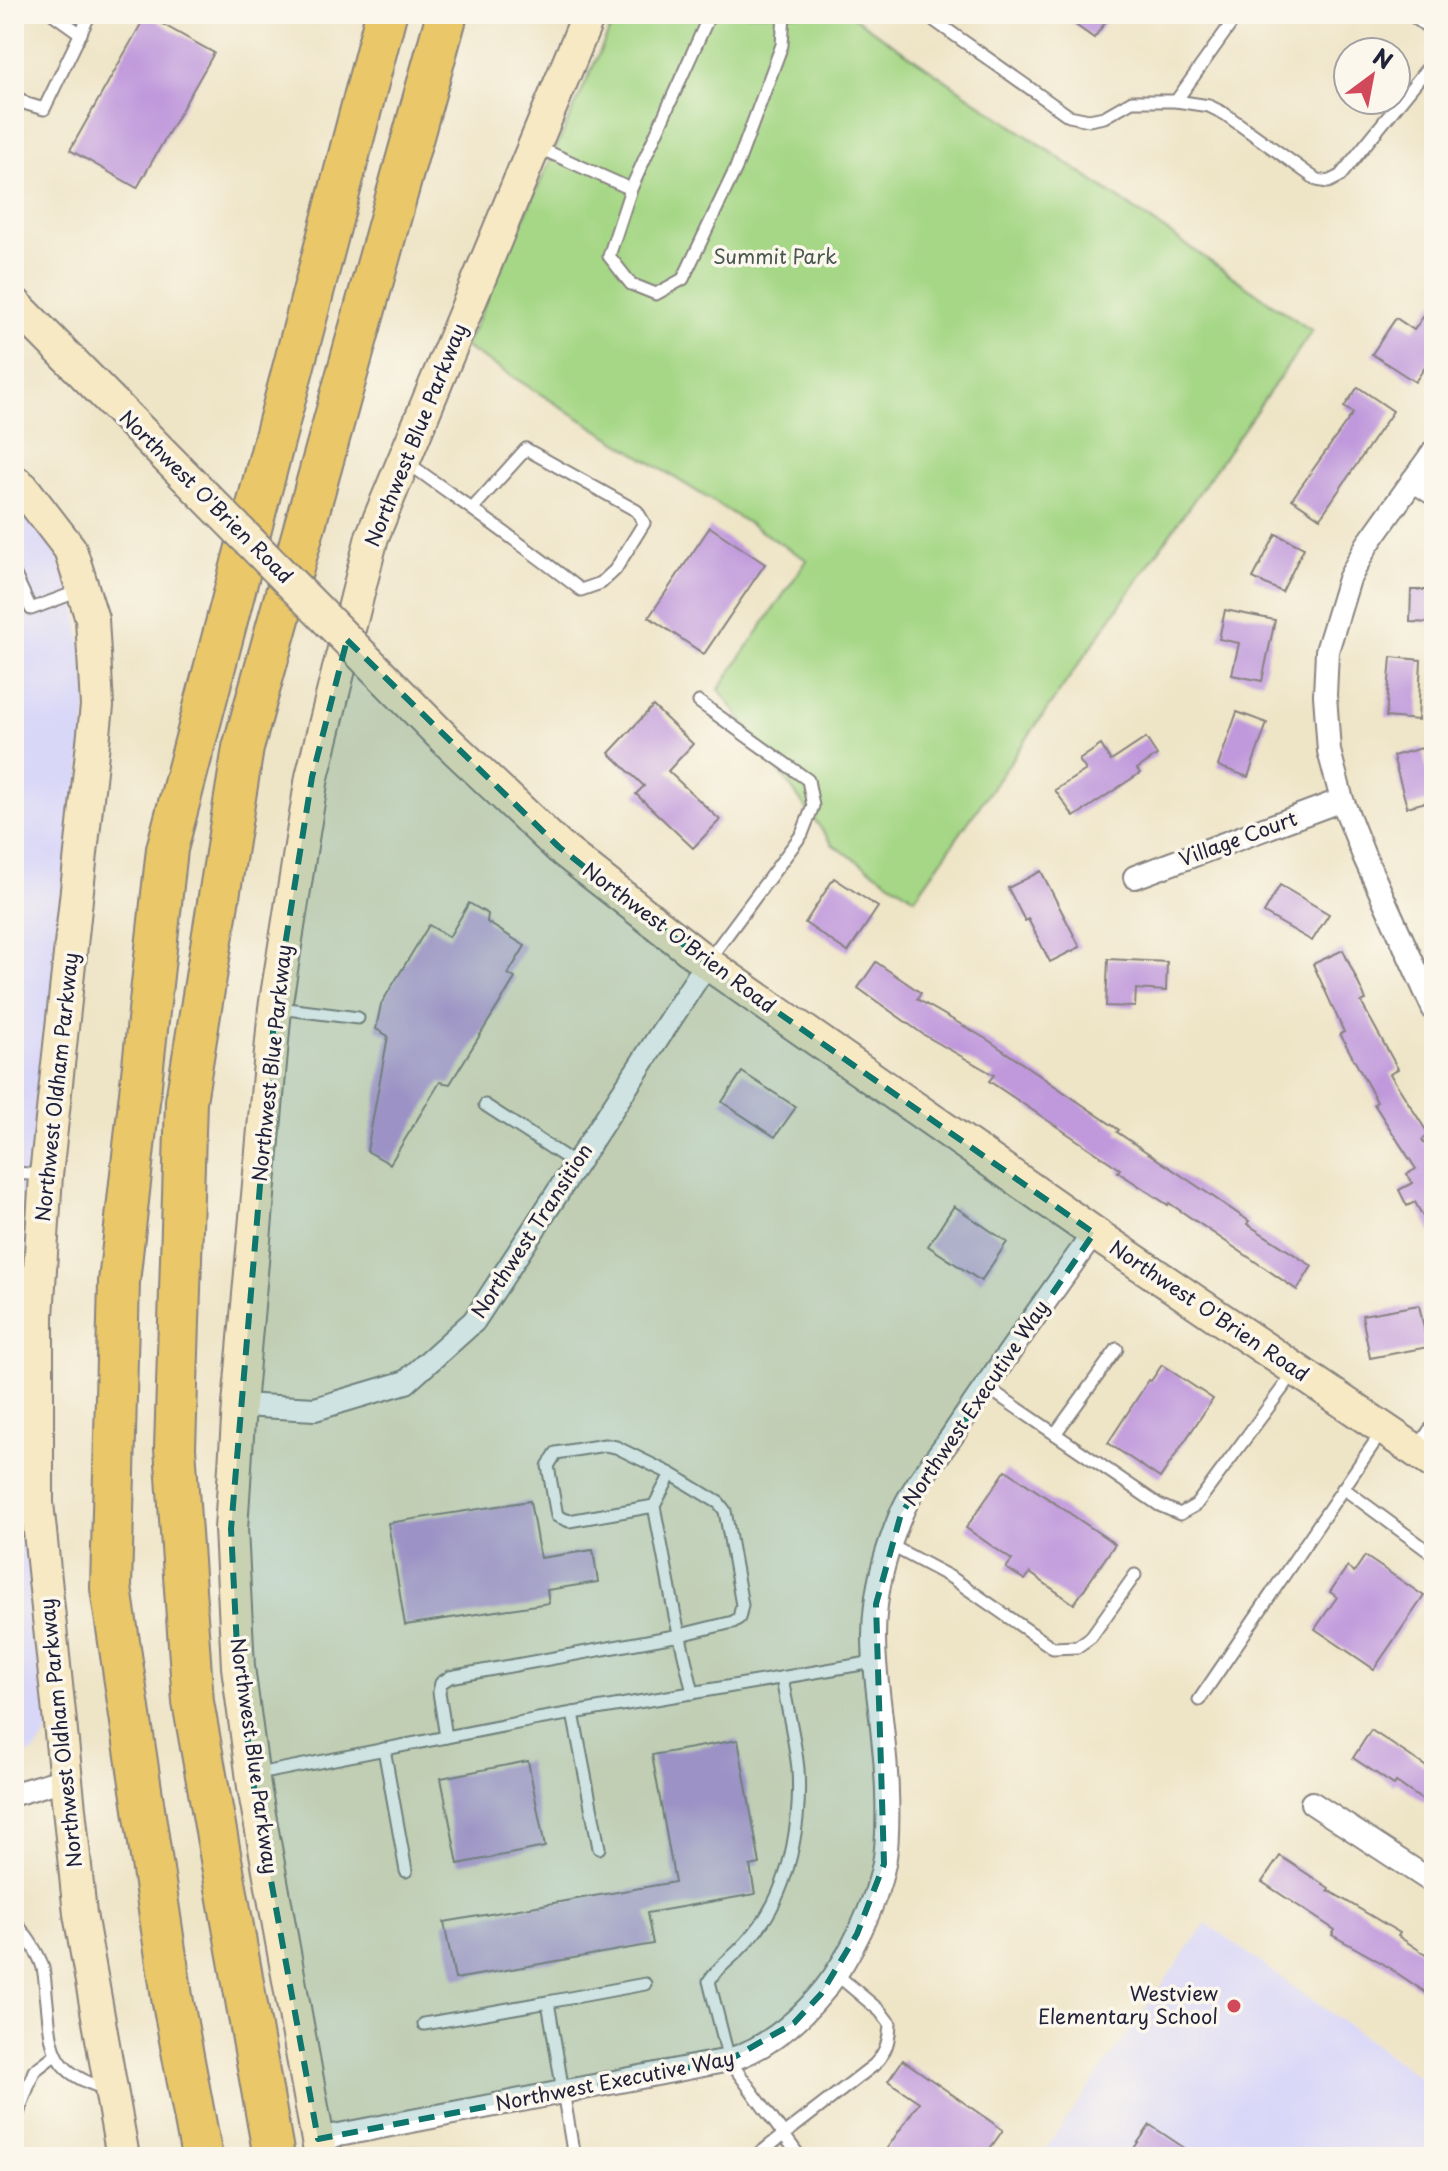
<svg xmlns="http://www.w3.org/2000/svg" width="1448" height="2171" font-family="'Playpen Sans',sans-serif">
<style>
.built{fill:#d9d7f8}
.green{fill:#a6d786;stroke:#647c60;stroke-width:2}
.building{fill:#c099dc}
.lines{fill:none;stroke-linecap:round;stroke-linejoin:round}
.lane-casing{stroke:#888380;stroke-width:15}
.street-casing{stroke:#888380;stroke-width:26}
.secondary-casing{stroke:#888380;stroke-width:36}
.highway-casing{stroke:#888380;stroke-width:44}
.lane{stroke:#fff;stroke-width:11}
.street{stroke:#fff;stroke-width:22}
.secondary{stroke:#f7e9c3;stroke-width:32}
.highway{stroke:#eac769;stroke-width:40}
.secondary-bridge-casing{stroke:#888380;stroke-width:36;stroke-linecap:butt}
.secondary-bridge{stroke:#f7e9c3;stroke-width:32}
.marked{fill:#0f766e;fill-opacity:0.2;stroke:#0f766e;stroke-width:6;stroke-dasharray:16 10;stroke-linejoin:round}
.poi-dot{fill:#d1495b;stroke:#fbf7ec;stroke-width:3}
.labels{text-anchor:middle;stroke-width:7;stroke-linejoin:round;paint-order:stroke}
.park-label{font-size:20px;fill:#4a5852;stroke:#fbf7ec}
.street-label{font-size:20px;fill:#22223b;stroke:#fbf7ec}
.poi-label{font-size:20px;fill:#22223b;stroke:#fbf7ec;text-anchor:end}
</style>
<rect width="100%" height="100%" fill="#fbf7ec"/>
<filter id="ink" filterUnits="userSpaceOnUse"><feTurbulence type="fractalNoise" baseFrequency=".0125" numOctaves="2"/><feDisplacementMap in="SourceGraphic" scale="16" xChannelSelector="R" yChannelSelector="G"/><feConvolveMatrix kernelMatrix="1 2 1 2 8 2 1 2 1" color-interpolation-filters="sRGB"/></filter>
<filter id="wash" filterUnits="userSpaceOnUse"><feTurbulence type="fractalNoise" baseFrequency=".006" numOctaves="4" result="noise"/><feDisplacementMap in="SourceGraphic" scale="32" xChannelSelector="R" yChannelSelector="G"/><feGaussianBlur stdDeviation="1.8" result="paint"/><feColorMatrix in="noise" values="0 0 0 0 0 0 0 0 0 0 0 0 0 0 0 0 0 1.4 0 .05"/><feComposite in="paint" operator="in"/></filter>
<g filter="url(#wash)">
<rect width="100%" height="100%" fill="#eee4c6"/>
<!-- built -->
<g class="built">
<path d="M14 488 73 581 88 695 36 1249 48 1732 36 1751 14 1761Z"/>
<path d="M1206 1923 1434 2088V2157H1040Z"/>
</g>
<!-- green -->
<path class="green" d="M617 14H849L1312 331 915 898 833 845 719 689 807 560 465 347Z"/>
<g id="blocks">
<!-- building -->
<g class="building">
<path d="M1060 14H1111L1094 38Z"/>
<path d="M146 15 214 53 137 188 70 150Z"/>
<path d="M1434 301V354L1415 382 1372 354 1396 318 1414 330Z"/>
<path d="M1358 387 1393 411 1320 518 1292 499 1353 413 1344 407Z"/>
<path d="M710 527 765 564 704 654 649 617Z"/>
<path d="M1276 534 1304 548 1282 592 1253 578Z"/>
<path d="M1411 590H1434V623L1410 622Z"/>
<path d="M1225 610 1275 620 1262 681 1232 675 1239 643 1219 639Z"/>
<path d="M1391 657 1421 660 1418 720 1386 717Z"/>
<path d="M653 706 693 744 668 771 720 820 693 848 636 794 644 786 609 753Z"/>
<path d="M1237 712 1267 723 1248 777 1218 766Z"/>
<path d="M1146 738 1157 755 1137 769 1140 773 1074 817 1055 790 1086 770 1079 760 1101 745 1111 761Z"/>
<path d="M1422 748 1434 800 1407 807 1393 756Z"/>
<path d="M1041 871 1080 947 1050 962 1028 919 1025 921 1008 888Z"/>
<path d="M834 878 878 907 848 952 805 923Z"/>
<path d="M1280 885 1329 914 1312 941 1264 913Z"/>
<path d="M469 903 488 914 487 922 525 946 508 974 515 978 450 1084 440 1082 390 1164 367 1151 388 1036 376 1029 381 1004 429 925 449 937Z"/>
<path d="M1343 950 1366 1000 1361 1002 1398 1069 1390 1074 1429 1135 1422 1140 1434 1159V1237L1415 1202 1407 1206 1399 1190 1412 1183 1407 1174 1416 1169 1374 1104 1377 1102 1340 1034 1344 1032 1313 964Z"/>
<path d="M1108 959 1167 962 1166 991 1136 989 1135 1007 1106 1006Z"/>
<path d="M876 962 921 993 917 999 988 1040 1119 1130 1117 1132 1249 1221 1247 1224 1312 1266 1297 1290 1169 1203 1168 1205 1118 1172 1120 1169 989 1081 994 1075 924 1035 858 988Z"/>
<path d="M742 1072 796 1107 775 1137 722 1102Z"/>
<path d="M954 1206 1007 1242 981 1281 928 1246Z"/>
<path d="M1419 1305 1428 1347 1370 1358 1362 1315Z"/>
<path d="M1162 1365 1213 1399 1160 1478 1108 1443 1149 1380 1151 1381Z"/>
<path d="M1006 1470 1115 1544 1074 1604 1030 1573 1025 1580 1006 1568 1012 1560 966 1528Z"/>
<path d="M530 1501 540 1558 593 1550 598 1582 547 1590 549 1603 405 1625 388 1523Z"/>
<path d="M1365 1556 1424 1596 1374 1669 1315 1629 1337 1597 1330 1592 1347 1567 1354 1572Z"/>
<path d="M1371 1730 1434 1772V1808L1396 1782 1394 1785 1353 1758Z"/>
<path d="M738 1740 760 1864 750 1866 755 1894 647 1913 653 1944 455 1979 444 1922 675 1882 652 1755Z"/>
<path d="M528 1761 545 1847 458 1864 441 1778Z"/>
<path d="M1280 1856 1329 1888 1328 1890 1400 1933 1398 1936 1434 1960V1998L1382 1963 1332 1935 1335 1930 1262 1882Z"/>
<path d="M903 2060 1003 2130 984 2157H881L919 2102 888 2081Z"/>
<path d="M1150 2125 1198 2157H1128Z"/>
</g>
</g>
</g>
<g filter="url(#ink)">
<use href="#blocks" fill-opacity="0" stroke="#888380" stroke-width="2"/>
<g class="lines">
<!-- lane casing -->
<g class="lane-casing">
<g id="lane">
<path d="M53 14 81 34"/>
<path d="M710 14 631 189 609 256 631 284 656 294 683 279 736 168 782 45 784 14"/>
<path d="M925 14 1069 116 1089 120 1104 117 1132 101H1176L1209 106 1225 114 1317 180 1328 182 1340 176 1434 60"/>
<path d="M1410 14 1434 32"/>
<path d="M14 95 27 104 44 109 90 14"/>
<path d="M1176 101 1238 14"/>
<path d="M535 146 631 189"/>
<path d="M408 463C466 505 525 546 581 590L601 583 615 570 644 523 637 511 526 449 472 509"/>
<path d="M14 573 31 609 79 591"/>
<path d="M699 702 808 780 813 806 802 834 707 962"/>
<path d="M279 1008 358 1018"/>
<path d="M485 1105 576 1164"/>
<path d="M14 1173 45 1175"/>
<path d="M985 1386 1159 1505 1180 1514 1196 1505 1296 1370"/>
<path d="M1055 1434 1117 1349"/>
<path d="M1343 1488 1431 1553"/>
<path d="M654 1506 671 1474 616 1447 605 1445 556 1453 548 1466 557 1516 569 1521 654 1506 675 1616 693 1693"/>
<path d="M890 1545 952 1578 1053 1648 1077 1647 1091 1637 1135 1575"/>
<path d="M782 1678C787 1708 795 1739 798 1769 801 1818 792 1875 766 1917 759 1928 748 1941 739 1950 728 1961 717 1968 709 1981L729 2060 800 2157"/>
<path d="M1199 1700 1383 1430"/>
<path d="M573 1713 599 1848"/>
<path d="M446 1737 439 1692 441 1683 450 1677 680 1635 733 1622 739 1618 742 1605 725 1511 719 1503 671 1474"/>
<path d="M384 1749 406 1871"/>
<path d="M253 1775 538 1719 874 1662"/>
<path d="M14 1920C24 1933 35 1947 41 1962 45 1971 45 1983 46 1993 52 2047 48 2072 107 2089"/>
<path d="M548 2002 645 1984"/>
<path d="M424 2024 548 2002 574 2157"/>
<path d="M14 2124 34 2071 56 2054"/>
<path d="M755 2157 874 2065C886 2052 889 2042 890 2024L880 2011 836 1974"/>
</g>
</g>
<!-- street casing -->
<g class="street-casing">
<g id="street">
<path d="M1434 451 1367 545 1349 579 1327 651 1325 695 1329 751 1342 800 1364 856 1434 1010"/>
<path d="M1413 480 1434 494"/>
<path d="M1135 877 1342 800"/>
<path d="M239 1405 315 1409 406 1382 474 1321 707 963"/>
<path d="M1420 1454 1434 1433"/>
<path d="M14 1794 65 1779"/>
<path d="M1312 1803 1434 1883"/>
<path d="M318 2139 729 2060C767 2048 800 2020 825 1989 850 1957 876 1904 884 1864 890 1830 887 1771 883 1737 879 1693 870 1649 876 1605 879 1576 889 1544 900 1517 910 1490 935 1460 952 1436 998 1367 1046 1300 1094 1233"/>
</g>
</g>
<!-- secondary casing -->
<g class="secondary-casing">
<g id="secondary">
<path d="M14 303 189 480"/>
<path d="M14 481 23 488 70 549 92 619 97 706 46 1175 37 1316V1503L80 1914 123 2157"/>
<path d="M445 739 559 847 707 963 1094 1233 1434 1463"/>
<path d="M321 2157 254 1787 238 1667 231 1529 239 1405 275 1008 312 777 372 537 589 14"/>
</g>
</g>
<!-- highway casing -->
<g class="highway-casing">
<g id="highway">
<path d="M202 2157 172 1997 111 1588 119 1282 167 849 386 14"/>
<path d="M274 2157 193 1702 175 1448 186 1101 243 748 447 14"/>
</g>
</g>
<!-- lane -->
<use href="#lane" class="lane"/>
<!-- street -->
<use href="#street" class="street"/>
<!-- secondary -->
<use href="#secondary" class="secondary"/>
<!-- highway -->
<use href="#highway" class="highway"/>
<!-- secondary-bridge casing -->
<g class="secondary-bridge-casing">
<path id="secondary-bridge" d="M189 480 445 739"/>
</g>
<!-- secondary-bridge -->
<use href="#secondary-bridge" class="secondary-bridge"/>
</g>
</g>
<!-- marked area -->
<path class="marked" d="M347 640 559 847 707 963 1094 1233 901 1514 876 1604 884 1864 857 1934 821 1994 794 2023 729 2060 318 2139 254 1787 238 1667 231 1529 275 1008 312 777Z"/>
<!-- markers -->
<circle class="poi-dot" cx="1234" cy="2006" r="8"/>
<g class="labels">
<!-- park labels -->
<g class="park-label">
<text x="775" y="264">Summit Park</text>
</g>
<!-- street labels -->
<g class="street-label">
<text transform="translate(416 435) rotate(-68)" y="7">Northwest Blue Parkway</text>
<text transform="translate(206 497) rotate(45)" y="7">Northwest O'Brien Road</text>
<text transform="translate(1238 839) rotate(-20)" y="7">Village Court</text>
<text transform="translate(679 938) rotate(37)" y="7">Northwest O'Brien Road</text>
<text transform="translate(272 1063) rotate(-84)" y="7">Northwest Blue Parkway</text>
<text transform="translate(57 1087) rotate(-84)" y="7">Northwest Oldham Parkway</text>
<text transform="translate(532 1231) rotate(-57)" y="7">Northwest Transition</text>
<text transform="translate(1209 1311) rotate(34)" y="7">Northwest O'Brien Road</text>
<text transform="translate(976 1403) rotate(-56)" y="7">Northwest Executive Way</text>
<text transform="translate(61 1733) rotate(-96)" y="7">Northwest Oldham Parkway</text>
<text transform="translate(254 1756) rotate(82)" y="7">Northwest Blue Parkway</text>
<text transform="translate(615 2081) rotate(-11)" y="7">Northwest Executive Way</text>
</g>
<!-- poi labels -->
<g class="poi-label">
<text x="1218" y="2001">Westview<tspan x="1218" dy="23">Elementary School</tspan></text>
</g>
</g>
<!-- margin -->
<rect width="1448" height="2171" fill="none" stroke="#fbf7ec" stroke-width="48"/>
<!-- north arrow -->
<g transform="translate(1372 76) rotate(32)"><circle r="38" fill="#fbf7ec" stroke="#a4a2a5" stroke-width="2"/>
<path d="M0-6L14 30L0 20L-14 30Z" fill="#d1495b"/>
<text y="-12" font-size="22" font-weight="bold" text-anchor="middle" fill="#22223b">N</text>
</g>
</svg>
